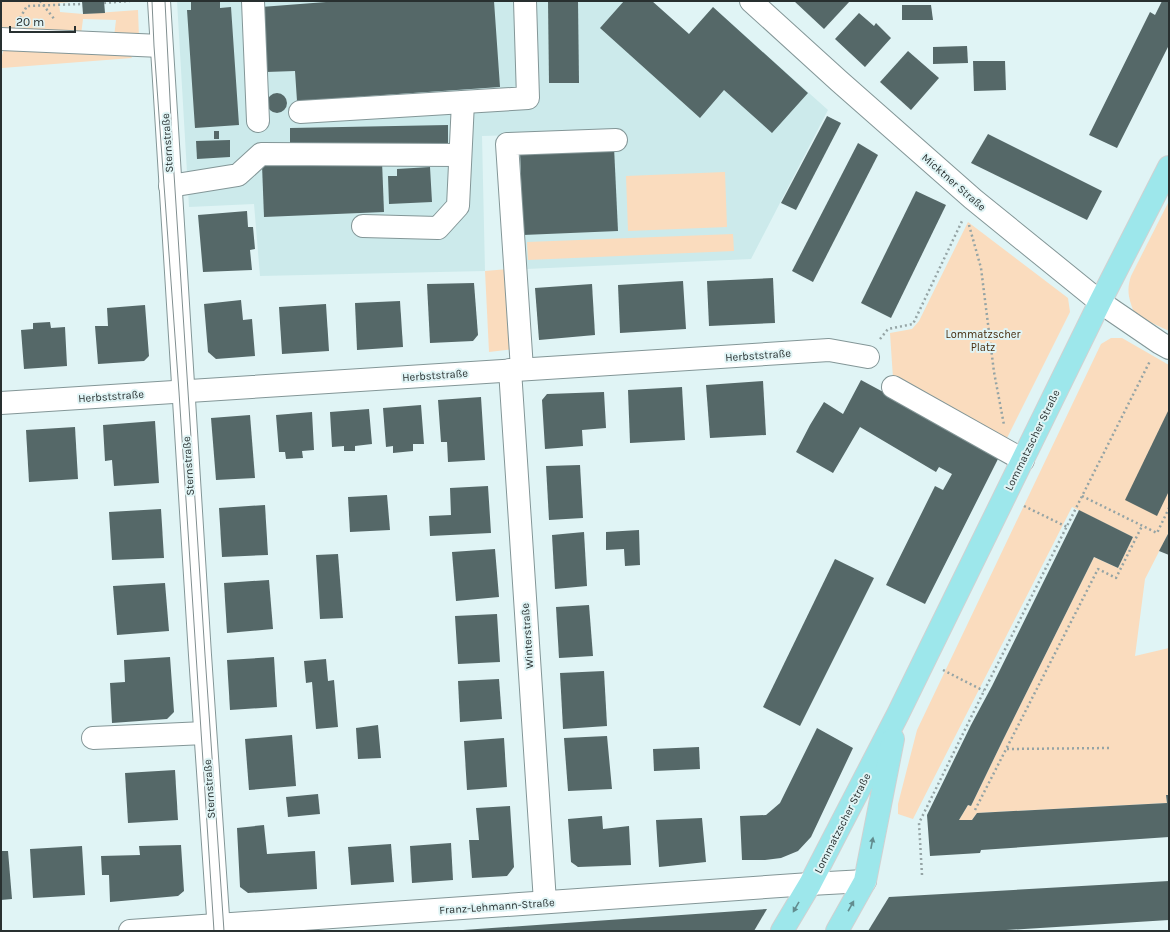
<svg xmlns="http://www.w3.org/2000/svg" width="1170" height="932" font-family="Karla,sans-serif">
<style>
.built{fill:#cceaeb}
.green{fill:#fadcbe}
.building{fill:#556868}
.lines{fill:none;stroke-linecap:round;stroke-linejoin:round}
.minor-casing{stroke:#839697;stroke-width:24}
.major-casing{stroke:#d0d1d1;stroke-width:24}
.path{stroke:#95a4a5;stroke-width:2.5;stroke-dasharray:2 3;stroke-linecap:butt}
.minor{stroke:#fff;stroke-width:22}
.major{stroke:#9de7eb;stroke-width:22}
.tram{stroke:#818f90;stroke-width:1}
.oneway{fill:#628c8e}
.labels{text-anchor:middle;stroke-width:4;stroke-linejoin:round;paint-order:stroke}
.street-label{font-size:11px;fill:#283030;stroke:#e0f4f5}
.park-label{font-size:11px;fill:#452a0b;stroke:#e0f4f5}
</style>
<rect width="100%" height="100%" fill="#e0f4f5"/>
<!-- built -->
<path class="built" d="M177 1H652L689 34 713 7 828 110 751 259 526 269 523 235 520 151 579 133 482 136 485 271 260 276 254 204 189 207Z"/>
<!-- green -->
<g class="green">
<path d="M1 1H71V2L59 3 60 12 83 14 138 10 139 38 114 37 116 20 83 19 81 35 1 30Z"/>
<path d="M9 45 131 56 132 58 2 68C2 58 0 51 9 45Z"/>
<path d="M725 172 727 227 628 231 626 176Z"/>
<path d="M1169 201V331L1135 315C1129 300 1126 291 1131 276Z"/>
<path d="M968 222 1068 298 1070 312 1006 440 893 378 890 333 912 329 919 321Z"/>
<path d="M733 234 734 251 528 260 527 242Z"/>
<path d="M508 269 514 349 489 352 485 271Z"/>
<path d="M1111 338H1122L1169 365V532L1145 579 1135 656 1169 648V795H1166L1167 803 977 813 972 820H959L968 805 971 806 1002 742 1094 557 1118 568 1133 537 1072 507 913 819 898 814V804L917 730 1101 344Z"/>
</g>
<!-- building -->
<g class="building">
<path d="M82 1H104L105 13 83 14Z"/>
<path d="M191 1H220V8L231 7 239 125 195 128 187 10H191Z"/>
<path d="M339 1H494L500 87 297 101 295 71 266 72 261 7Z"/>
<path d="M548 1H578L579 83H549Z"/>
<path d="M624 1H652L689 34 713 7 808 93 772 133 724 90 700 118 600 28Z"/>
<path d="M794 1H850L824 29Z"/>
<path d="M1162 1H1169V45L1117 148 1089 135 1150 12 1155 15Z"/>
<path d="M902 5H931L933 20H902Z"/>
<path d="M859 13 874 26 876 23 891 38 865 67 835 39Z"/>
<path d="M967 46 968 63 933 64V47Z"/>
<path d="M908 51 939 78 911 110 880 82Z"/>
<path d="M973 61H1005L1006 90 974 91Z"/>
<circle cx="277" cy="103" r="10"/>
<path d="M827 116 841 123 796 210 781 203Z"/>
<path d="M448 125V146L290 149V128Z"/>
<rect x="214" y="131" width="5" height="8"/>
<path d="M988 134 1102 191 1087 220 971 163Z"/>
<path d="M230 140V157L197 159 196 141Z"/>
<path d="M858 143 878 155 813 282 792 271Z"/>
<path d="M614 147 618 231 523 235 520 151Z"/>
<path d="M382 161 384 212 264 217 262 165Z"/>
<path d="M430 167 432 202 389 204 388 176H397V169Z"/>
<path d="M916 191 946 205 891 318 861 303Z"/>
<path d="M247 211 248 227H253L255 249 250 250 252 270 203 272 198 215Z"/>
<path d="M773 278 775 323 709 326 707 281Z"/>
<path d="M683 281 686 329 620 333 618 285Z"/>
<path d="M474 283 478 335 473 341 430 343 427 284Z"/>
<path d="M592 284 595 335 539 340 535 288Z"/>
<path d="M241 300 243 320 252 319 255 356 216 359 208 352 204 304Z"/>
<path d="M400 301 403 347 357 350 355 303Z"/>
<path d="M326 304 329 351 282 354 279 307Z"/>
<path d="M145 305 149 356 144 361 98 364 95 326H108L107 308Z"/>
<path d="M50 322 51 328 65 327 67 366 24 369 21 330 33 329V323Z"/>
<path d="M861 380 1000 455 925 604 886 585 935 486 943 490 952 474 939 467 936 472 860 427 833 473 796 452 810 425 824 402 843 414Z"/>
<path d="M763 381 766 435 710 438 706 385Z"/>
<path d="M682 387 685 440 630 443 628 390Z"/>
<path d="M604 392 606 428 582 430 583 446 545 449 542 400 547 394Z"/>
<path d="M481 397 485 460 448 462 447 442H441L438 400Z"/>
<path d="M421 405 424 444H413V451L393 453V446L386 447 383 408Z"/>
<path d="M369 409 372 444 355 446V451H344V446L332 447 330 412Z"/>
<path d="M1169 409V491L1157 516 1125 500Z"/>
<path d="M312 412 314 450 302 451 303 458 286 459 285 452H279L276 415Z"/>
<path d="M250 415 255 478 216 480 211 418Z"/>
<path d="M155 421 159 483 114 486 112 460 105 461 103 425Z"/>
<path d="M75 427 78 479 29 482 26 430Z"/>
<path d="M580 465 583 518 549 520 546 466Z"/>
<path d="M488 486 491 533 430 536 429 516 451 515 450 488Z"/>
<path d="M387 495 390 530 350 532 348 497Z"/>
<path d="M265 505 268 555 222 557 219 508Z"/>
<path d="M161 509 164 558 112 560 109 512Z"/>
<path d="M1079 510 1133 537 1118 568 1094 557 1002 742 971 806 968 805 959 820H972L977 813 1167 803 1166 795H1169V837L981 850 980 853 930 856 927 815 971 725 992 686Z"/>
<path d="M639 530 640 565 625 566 624 549 606 550V532Z"/>
<path d="M584 532 587 586 555 589 552 535Z"/>
<path d="M1169 532V555L1159 551Z"/>
<path d="M495 549 499 597 456 601 452 552Z"/>
<path d="M338 554 343 618 320 619 316 555Z"/>
<path d="M835 559 874 578 800 726 763 707Z"/>
<path d="M269 580 273 629 227 633 224 583Z"/>
<path d="M165 583 169 631 117 635 113 586Z"/>
<path d="M589 605 593 656 559 658 556 607Z"/>
<path d="M497 614 500 662 458 664 455 616Z"/>
<path d="M170 657 174 712 167 719 112 723 110 683 125 682 124 660Z"/>
<path d="M274 657 277 707 230 710 227 660Z"/>
<path d="M326 659 328 681 334 680 338 727 316 729 312 682 306 683 304 661Z"/>
<path d="M604 671 607 726 563 729 560 673Z"/>
<path d="M499 679 502 719 460 722 458 681Z"/>
<path d="M378 725 381 758 358 759 356 728Z"/>
<path d="M817 728 853 748 811 837 798 851 781 858 765 860H742L740 816 766 815 780 803Z"/>
<path d="M292 735 296 786 249 790 245 739Z"/>
<path d="M607 736 612 789 568 791 564 738Z"/>
<path d="M504 738 507 787 467 790 464 741Z"/>
<path d="M699 747 700 769 654 771 653 749Z"/>
<path d="M175 770 178 820 128 823 125 773Z"/>
<path d="M318 794 320 814 288 817 286 797Z"/>
<path d="M510 806 514 867 507 876 472 878 469 840H479L476 808Z"/>
<path d="M602 816 603 829 629 826 631 865 578 867 571 862 568 819Z"/>
<path d="M702 818 706 862 659 867 656 820Z"/>
<path d="M264 825 267 854 315 851 317 889 248 893 240 887 237 828Z"/>
<path d="M451 843 453 880 412 883 410 846Z"/>
<path d="M391 844 394 882 351 885 348 847Z"/>
<path d="M181 845 184 891 178 896 110 902 109 875H102L101 856 140 855 139 846Z"/>
<path d="M82 846 85 895 33 898 30 849Z"/>
<path d="M1 851H8L12 899 1 900Z"/>
<path d="M1169 881V920L990 931H868L889 897Z"/>
<path d="M767 909 754 931H463V930Z"/>
</g>
<g class="lines">
<!-- minor casing -->
<g class="minor-casing">
<g id="minor">
<path d="M159 1 200 655 219 931"/>
<path d="M253 1 258 121"/>
<path d="M751 1 839 81 973 199 1100 302 1160 343 1169 348"/>
<path d="M1 39 161 46"/>
<path d="M300 112 528 98 525 1"/>
<path d="M170 186 238 175 261 154 460 155"/>
<path d="M363 226 438 228 458 206 463 102"/>
<path d="M522 369 507 144 616 140"/>
<path d="M510 370 545 902"/>
<path d="M893 387 1023 460"/>
<path d="M1 403 829 350 868 357"/>
<path d="M93 738 205 733"/>
<path d="M130 931 810 884 865 881"/>
</g>
</g>
<!-- major casing -->
<g class="major-casing">
<g id="major">
<path d="M782 931 810 884 898 714 1100 302 1169 167"/>
<path d="M837 931 865 881 893 739"/>
</g>
</g>
<!-- path -->
<g class="path">
<path d="M40 1 55 20"/>
<path d="M104 3 130 1"/>
<path d="M20 18 27 6 82 4"/>
<path d="M969 225 981 268 994 372 1004 425"/>
<path d="M880 339 888 329 913 324 963 219"/>
<path d="M1082 496 1157 533 1169 508"/>
<path d="M1024 506 1067 527"/>
<path d="M943 670 984 691"/>
<path d="M1007 749 1112 748"/>
<path d="M975 810 1098 569 1116 578 1142 526"/>
<path d="M922 875 919 823 984 691 1150 361"/>
</g>
<!-- minor -->
<use href="#minor" class="minor"/>
<!-- major -->
<use href="#major" class="major"/>
<!-- tram -->
<g class="tram">
<path d="M152 1 154 46 179 392 214 931"/>
<path d="M165 1 173 158 205 655 224 931"/>
</g>
</g>
<!-- one-way arrows -->
<defs><path id="oneway-solid" d="M-6-.8H1V-3.2L6.5 0L1 3.2V.8H-6Z"/></defs>
<g class="oneway">
<use href="#oneway-solid" transform="translate(872 843) rotate(-79)"/>
<use href="#oneway-solid" transform="translate(851 906) rotate(-61)"/>
<use href="#oneway-solid" transform="translate(796 907) rotate(120)"/>
</g>
<g class="labels">
<!-- street labels -->
<g class="street-label">
<text transform="translate(167 143) rotate(-94)" y="4">Sternstraße</text>
<text transform="translate(954 182) rotate(41)" y="4">Micktner Straße</text>
<text transform="translate(758 355) rotate(-4)" y="4">Herbststraße</text>
<text transform="translate(435 375) rotate(-4)" y="4">Herbststraße</text>
<text transform="translate(111 396) rotate(-4)" y="4">Herbststraße</text>
<text transform="translate(1032 440) rotate(-64)" y="4">Lommatzscher Straße</text>
<text transform="translate(188 466) rotate(-94)" y="4">Sternstraße</text>
<text transform="translate(527 636) rotate(-94)" y="4">Winterstraße</text>
<text transform="translate(209 789) rotate(-94)" y="4">Sternstraße</text>
<text transform="translate(842 823) rotate(-63)" y="4">Lommatzscher Straße</text>
<text transform="translate(497 906) rotate(-4)" y="4">Franz-Lehmann-Straße</text>
</g>
<!-- park labels -->
<g class="park-label">
<text x="983" y="338">Lommatzscher<tspan x="983" dy="13">Platz</tspan></text>
</g>
</g>
<!-- border -->
<rect width="1170" height="932" fill="none" stroke="#283030" stroke-width="4"/>
<!-- scale -->
<path d="M10 26v6h65v-6" fill="none" stroke="#283030" stroke-width="2"/>
<text x="16" y="26" font-size="12" fill="#283030" stroke="#e0f4f5" stroke-width="3" paint-order="stroke">20 m</text>
</svg>
